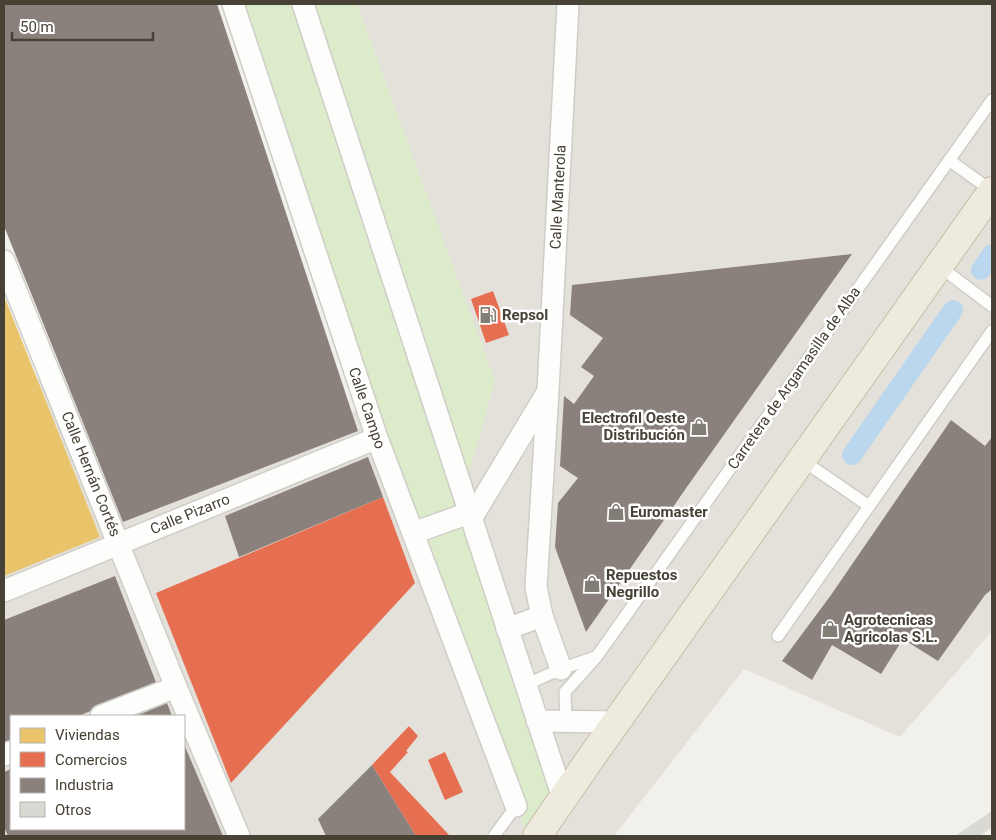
<svg xmlns="http://www.w3.org/2000/svg" width="996" height="840" font-family="Roboto,sans-serif">
<style>
.industrial{fill:#e4e1db;fill-rule:evenodd}
.green{fill:#dcecca}
.homes{fill:#e9c46a}
.shops{fill:#e76f51}
.industry{fill:#8a817c}
.lines{fill:none;stroke-linecap:round;stroke-linejoin:round}
.canal{stroke:#bbd7ee;stroke-width:20}
.building{fill:#dad8d3}
.service-casing{stroke:#cfcdc8;stroke-width:14}
.minor-casing{stroke:#cfcdc8;stroke-width:24}
.trunk-casing{stroke:#c8bea6;stroke-width:30}
.service{stroke:#fdfdfc;stroke-width:11}
.minor{stroke:#fdfdfc;stroke-width:21}
.trunk{stroke:#eeebde;stroke-width:28}
.labels{text-anchor:middle;stroke-width:5;stroke-linejoin:round;paint-order:stroke}
.street-label{font-size:15px;fill:#474136;stroke:#fff}
.poi-label{font-size:15px;font-weight:bold;fill:#474136;stroke:#fff;text-anchor:start}
</style>
<rect width="100%" height="100%" fill="#f1f0ea"/>
<!-- industrial -->
<path class="industrial" d="M357 4H992V631L900 737 744 669 614 836H4V370L246 434 494 381ZM11 716H184V829H11Z"/>
<!-- green -->
<path class="green" d="M233 4H357L495 381 463 494 563 798 527 836Z"/>
<!-- homes -->
<path class="homes" d="M4 296 100 537 4 576Z"/>
<!-- shops -->
<g class="shops">
<path d="M493 291 509 335 486 343 471 299Z"/>
<path d="M383 497 415 583 231 783 156 593Z"/>
<path d="M409 726 418 736 406 751 408 752 390 772 450 836H416L372 765Z"/>
<path d="M445 752 463 792 445 800 428 760Z"/>
</g>
<!-- industry -->
<g class="industry">
<path d="M4 4H217L358 431 123 522 4 226Z"/>
<path d="M852 254 689 484 586 632 555 547 558 503 578 478 560 466 564 396 574 404 594 376 581 367 603 338 570 315 572 285Z"/>
<path d="M951 420 985 446 992 437V589L985 595 938 661 903 639 881 674 832 645 812 680 782 661 831 595Z"/>
<path d="M368 457 383 497 239 557 225 516Z"/>
<path d="M115 576 157 685 78 716H11V742L4 745V620Z"/>
<path d="M167 703 172 716H136Z"/>
<path d="M184 744 223 836H8L4 827V772L11 769V829H184Z"/>
<path d="M372 765 416 836H326L318 819Z"/>
</g>
<g class="lines">
<!-- canal -->
<g class="canal">
<path d="M981 270 992 254"/>
<path d="M852 455 953 310"/>
</g>
</g>
<!-- building -->
<path class="building" d="M992 811V827L980 836H955Z"/>
<g class="lines">
<!-- service casing -->
<g class="service-casing">
<g id="service">
<path d="M949 160 992 191"/>
<path d="M939 266 992 306"/>
<path d="M802 460 869 506"/>
<path d="M778 636 992 331"/>
<path d="M525 685 561 669 595 657"/>
<path d="M566 721 565 692 597 656 992 100"/>
<path d="M494 836 516 806"/>
</g>
</g>
<!-- minor casing -->
<g class="minor-casing">
<g id="minor">
<path d="M233 4 377 438 516 806"/>
<path d="M303 4 563 798"/>
<path d="M4 261 176 687 239 836"/>
<path d="M471 519 547 393"/>
<path d="M413 533 469 513"/>
<path d="M4 591 377 438"/>
<path d="M507 629 542 616"/>
<path d="M561 669 542 616 536 587 548 391 568 4"/>
<path d="M101 716 176 687"/>
<path d="M537 721 616 722"/>
<path d="M4 755 11 752"/>
</g>
</g>
<!-- trunk casing -->
<g class="trunk-casing">
<path id="trunk" d="M537 836 588 762 992 191"/>
</g>
<!-- service -->
<use href="#service" class="service"/>
<!-- minor -->
<use href="#minor" class="minor"/>
<!-- trunk -->
<use href="#trunk" class="trunk"/>
</g>
<!-- icons -->
<defs>
<g id="fuel-bare" transform="scale(1.35)"><path d="M-5.5-6h7V0h2V4h1.3V-2.5L3-4.5l.8-.8L6-3V5H2.5V1h-1V6h-7ZM-4.2-4.7v3.2H.2V-4.7Z" fill="#827e75" stroke="#fff" stroke-width="2.5" paint-order="stroke"/></g>
<g id="shop-bare" transform="scale(1.35)"><path d="M-5-2.5h2.3a2.7 3.5 0 0 1 5.4 0H5L5.5 6h-11ZM-1.5-2.5h3a1.5 2.3 0 0 0-3 0Z" fill="#827e75" stroke="#fff" stroke-width="2.5" paint-order="stroke"/></g>
</defs>
<g fill-rule="evenodd">
<use href="#fuel-bare" x="488" y="315"/>
<use href="#shop-bare" x="699" y="427"/>
<use href="#shop-bare" x="616" y="512"/>
<use href="#shop-bare" x="592" y="584"/>
<use href="#shop-bare" x="830" y="629"/>
</g>
<g class="labels">
<!-- street labels -->
<g class="street-label">
<text transform="translate(558 197) rotate(-87)" y="5">Calle Manterola</text>
<text transform="translate(794 378) rotate(-55)" y="5">Carretera de Argamasilla de Alba</text>
<text transform="translate(367 408) rotate(71)" y="5">Calle Campo</text>
<text transform="translate(91 474) rotate(68)" y="5">Calle Hernán Cortés</text>
<text transform="translate(190 514) rotate(-22)" y="5">Calle Pizarro</text>
</g>
<!-- poi labels -->
<g class="poi-label">
<text x="502" y="320">Repsol</text>
<text x="685" y="423" text-anchor="end">Electrofil Oeste<tspan x="685" dy="17">Distribución</tspan></text>
<text x="630" y="517">Euromaster</text>
<text x="606" y="580">Repuestos<tspan x="606" dy="17">Negrillo</tspan></text>
<text x="844" y="625">Agrotecnicas<tspan x="844" dy="17">Agricolas S.L.</tspan></text>
</g>
</g>
<!-- border -->
<rect width="996" height="840" fill="none" stroke="#474136" stroke-width="10"/>
<!-- legend -->
<rect x="10" y="715" width="175" height="115" fill="#ffffff" stroke="#b5b3af"/>
<rect x="20" y="728" width="25" height="15" fill="#e9c46a" stroke="#b5b3af"/>
<text x="55" y="740" font-size="15" fill="#474136">Viviendas</text>
<rect x="20" y="752" width="25" height="15" fill="#e76f51" stroke="#b5b3af"/>
<text x="55" y="765" font-size="15" fill="#474136">Comercios</text>
<rect x="20" y="778" width="25" height="15" fill="#8a817c" stroke="#b5b3af"/>
<text x="55" y="790" font-size="15" fill="#474136">Industria</text>
<rect x="20" y="802" width="25" height="15" fill="#dad8d3" stroke="#b5b3af"/>
<text x="55" y="815" font-size="15" fill="#474136">Otros</text>
<!-- scale -->
<path d="M12 32v8h141v-8" fill="none" stroke="#474136" stroke-width="2.5"/>
<text x="20" y="32" font-size="15" fill="#474136" stroke="#ffffff" stroke-width="4" paint-order="stroke">50 m</text>
</svg>
